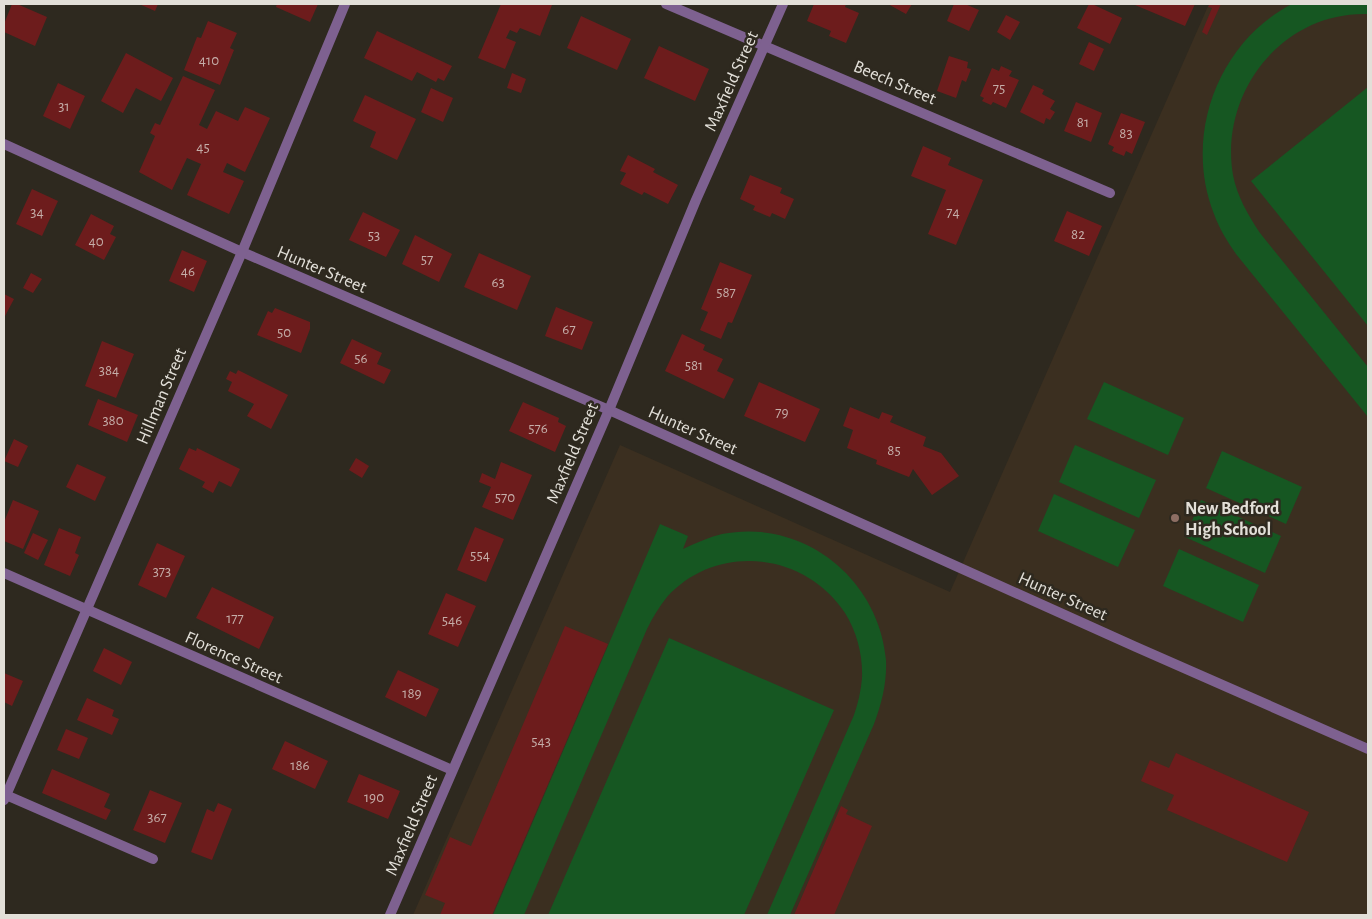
<svg xmlns="http://www.w3.org/2000/svg" width="1372" height="919" font-family="'Alegreya Sans',sans-serif">
<style>
.education{fill:#3b2f20}
.green{fill:#165722}
.building{fill:#6d1c1c}
.lines{fill:none;stroke-linecap:round;stroke-linejoin:round}
.street{stroke:#7e6190;stroke-width:10}
.education-dot{fill:#8d6e63;stroke:#2e291f;stroke-width:2}
.labels{text-anchor:middle;stroke-width:5;stroke-linejoin:round;paint-order:stroke}
.number-label{font-size:15px;fill:#c5aea9}
.street-label{font-size:18px;fill:#e2dfd8;stroke:#2e291f}
.poi-label{font-size:18px;font-weight:bold;fill:#e2dfd8;stroke:#2e291f;text-anchor:start}
</style>
<rect width="100%" height="100%" fill="#2e291f"/>
<!-- education -->
<path class="education" d="M1209 4H1368V915H413L620 445 950 592Z"/>
<!-- green -->
<g class="green">
<path d="M1292 4H1368V14C1283 11 1219 92 1233 175 1237 196 1248 215 1260 233L1368 367V417L1236 254C1227 241 1219 228 1214 214 1183 136 1218 42 1292 4Z"/>
<path d="M1368 87V326L1251 181Z"/>
<path d="M1104 382 1184 418 1168 455 1087 419Z"/>
<path d="M1075 445 1156 480 1139 518 1059 482Z"/>
<path d="M1222 451 1302 487 1286 524 1206 488Z"/>
<path d="M1054 494 1135 530 1118 567 1038 531Z"/>
<path d="M1201 500 1281 536 1265 573 1185 537Z"/>
<path d="M660 524 688 536 683 549C696 543 709 537 722 534 804 518 879 579 886 660 887 682 882 703 874 724L790 915H767L854 715C858 703 861 691 862 678 863 656 857 632 845 613 805 552 717 542 667 597 659 607 653 617 647 629L524 915H493Z"/>
<path d="M1179 549 1259 585 1243 622 1163 586Z"/>
<path d="M669 638 834 710 744 915H548Z"/>
</g>
<!-- building -->
<g class="building">
<path d="M12 4H17L47 17 35 46 4 32V24Z"/>
<path d="M139 4H158L155 11Z"/>
<path d="M277 4H318L310 22 276 7Z"/>
<path d="M501 4 552 5 540 36 520 28 517 33 510 30 506 38 516 42 505 69 478 58Z"/>
<path d="M814 4H846L845 7 859 13 846 43 829 36 831 31 807 21Z"/>
<path d="M888 4H912L906 14Z"/>
<path d="M954 4H965L979 10 969 31 947 21Z"/>
<path d="M1089 4H1092L1122 18 1110 44 1077 28Z"/>
<path d="M1136 4H1195L1185 26 1135 5Z"/>
<path d="M1210 4H1221L1207 35 1202 32 1212 8 1208 7Z"/>
<path d="M1006 15 1020 22 1010 40 997 32Z"/>
<path d="M581 16 631 39 617 70 567 48Z"/>
<path d="M208 21 237 33 230 48 234 50 220 85 184 70 197 37 201 38Z"/>
<path d="M377 31 452 66 444 81 438 78 436 82 417 72 412 81 364 58Z"/>
<path d="M1089 42 1104 49 1094 71 1079 64Z"/>
<path d="M659 46 709 69 695 101 644 78Z"/>
<path d="M126 53 173 78 161 101 136 88 123 113 101 101Z"/>
<path d="M949 56 968 62 967 68 971 69 966 82 962 80 956 98 937 91Z"/>
<path d="M1001 66 1012 71 1009 76 1019 80 1006 108 993 102 991 105 982 101 984 98 980 96 992 68 999 71Z"/>
<path d="M512 73 526 79 521 93 507 88Z"/>
<path d="M183 76 215 90 199 125 207 129 216 111 238 121 245 107 270 118 245 172 227 163 223 172 244 181 229 214 187 195 201 164 187 158 172 190 139 172 155 136 150 133 155 123 160 125Z"/>
<path d="M58 83 85 96 70 129 43 116Z"/>
<path d="M1033 85 1044 90 1042 94 1055 101 1050 109 1055 112 1050 120 1046 118 1044 124 1020 112Z"/>
<path d="M431 88 453 98 443 122 421 112Z"/>
<path d="M365 95 416 119 397 160 370 147 376 132 353 121Z"/>
<path d="M1076 102 1102 113 1091 142 1064 131Z"/>
<path d="M1121 113 1145 122 1132 154 1126 151 1124 156 1112 151 1114 147 1108 144Z"/>
<path d="M923 146 951 158 948 165 983 180 956 245 928 234 946 190 911 176Z"/>
<path d="M628 155 655 169 653 172 678 185 668 204 644 192 642 195 620 184 626 173 620 171Z"/>
<path d="M750 175 782 188 780 193 794 199 785 219 772 213 770 217 753 210 755 206 740 199Z"/>
<path d="M32 189 58 201 42 236 16 224Z"/>
<path d="M1067 211 1102 226 1089 256 1054 241Z"/>
<path d="M363 212 400 230 386 257 349 240Z"/>
<path d="M91 214 114 226 110 234 116 237 104 260 75 245Z"/>
<path d="M415 235 452 254 439 282 402 264Z"/>
<path d="M182 250 207 261 194 292 169 281Z"/>
<path d="M479 253 531 276 517 310 464 287Z"/>
<path d="M720 262 752 275 732 323 728 322 721 339 700 330 708 312 701 309Z"/>
<path d="M31 273 42 279 33 293 23 288Z"/>
<path d="M4 294 14 299 4 318Z"/>
<path d="M556 307 593 322 582 350 545 336Z"/>
<path d="M275 308 310 322V329L301 353 257 335 268 311 272 313Z"/>
<path d="M682 334 705 345 703 350 723 359 717 371 734 379 724 399 665 371Z"/>
<path d="M352 339 382 353 377 364 391 370 384 384 340 363Z"/>
<path d="M102 341 134 354 116 398 85 386Z"/>
<path d="M238 370 288 395 271 429 247 416 254 404 228 391 232 382 226 379 230 371 236 374Z"/>
<path d="M759 382 820 409 805 442 744 416Z"/>
<path d="M98 399 138 415 127 442 88 425Z"/>
<path d="M523 402 559 418 558 422 566 426 555 452 509 431Z"/>
<path d="M850 407 879 419 882 412 893 416 890 422 926 437 923 446 941 453 959 476 932 495 913 469 909 477 876 464 877 460 847 448 853 430 843 426Z"/>
<path d="M14 439 28 446 18 467 4 461Z"/>
<path d="M189 448 196 451 197 448 240 469 231 487 219 481 213 493 202 487 205 482 179 469Z"/>
<path d="M356 458 369 466 362 478 349 470Z"/>
<path d="M501 462 532 475 513 520 482 507 491 487 479 482 482 473 495 479Z"/>
<path d="M77 464 106 477 95 501 66 487Z"/>
<path d="M13 500 39 511 23 549 4 541V522Z"/>
<path d="M475 527 504 539 486 582 457 570Z"/>
<path d="M59 528 81 537 75 553 79 555 70 576 44 565Z"/>
<path d="M33 533 48 540 38 560 24 553Z"/>
<path d="M157 543 185 556 166 598 138 585Z"/>
<path d="M212 587 274 617 259 649 196 618Z"/>
<path d="M446 593 476 606 458 647 428 634Z"/>
<path d="M565 626 608 644 492 915H440L445 903 425 895 450 837 471 846Z"/>
<path d="M104 648 132 662 121 685 93 671Z"/>
<path d="M398 670 439 689 426 717 385 697Z"/>
<path d="M4 673 23 681 12 706 4 702Z"/>
<path d="M87 698 114 710 112 716 119 719 112 735 77 720Z"/>
<path d="M66 729 88 738 79 759 57 750Z"/>
<path d="M285 741 328 761 315 789 272 769Z"/>
<path d="M1176 753 1309 812 1287 862 1167 810 1174 795 1141 781 1150 760 1169 768Z"/>
<path d="M52 769 110 794 104 807 111 810 106 820 42 793Z"/>
<path d="M359 774 400 791 388 819 347 802Z"/>
<path d="M150 790 182 803 165 843 133 830Z"/>
<path d="M218 803 232 809 212 860 191 852 207 809 214 812Z"/>
<path d="M841 806 848 810 846 814 872 826 834 915H794Z"/>
</g>
<g class="lines">
<!-- street -->
<g class="street">
<path d="M666 4 1110 193"/>
<path d="M4 144 242 252 609 410 1136 647 1368 749"/>
<path d="M4 573 452 770"/>
<path d="M6 795 153 859"/>
<path d="M4 800 242 252 345 4"/>
<path d="M390 915 609 410 696 200 783 4"/>
</g>
</g>
<!-- markers -->
<circle class="education-dot" cx="1175" cy="518" r="5"/>
<g class="labels">
<!-- number labels -->
<g class="number-label">
<text x="209" y="65">410</text>
<text x="999" y="93">75</text>
<text x="64" y="111">31</text>
<text x="1083" y="127">81</text>
<text x="1126" y="138">83</text>
<text x="203" y="152">45</text>
<text x="37" y="217">34</text>
<text x="953" y="217">74</text>
<text x="1078" y="239">82</text>
<text x="374" y="240">53</text>
<text x="96" y="246">40</text>
<text x="427" y="264">57</text>
<text x="188" y="276">46</text>
<text x="498" y="287">63</text>
<text x="726" y="297">587</text>
<text x="569" y="334">67</text>
<text x="284" y="337">50</text>
<text x="361" y="363">56</text>
<text x="694" y="370">581</text>
<text x="109" y="375">384</text>
<text x="782" y="417">79</text>
<text x="113" y="425">380</text>
<text x="538" y="433">576</text>
<text x="894" y="455">85</text>
<text x="505" y="502">570</text>
<text x="480" y="560">554</text>
<text x="162" y="576">373</text>
<text x="235" y="623">177</text>
<text x="452" y="625">546</text>
<text x="412" y="698">189</text>
<text x="541" y="746">543</text>
<text x="300" y="770">186</text>
<text x="374" y="802">190</text>
<text x="157" y="822">367</text>
</g>
<!-- street labels -->
<g class="street-label">
<text transform="translate(731 81) rotate(-66)" y="6">Maxfield Street</text>
<text transform="translate(895 82) rotate(23)" y="6">Beech Street</text>
<text transform="translate(322 269) rotate(23)" y="6">Hunter Street</text>
<text transform="translate(161 396) rotate(-67)" y="6">Hillman Street</text>
<text transform="translate(693 430) rotate(24)" y="6">Hunter Street</text>
<text transform="translate(572 453) rotate(-67)" y="6">Maxfield Street</text>
<text transform="translate(1063 596) rotate(24)" y="6">Hunter Street</text>
<text transform="translate(234 657) rotate(24)" y="6">Florence Street</text>
<text transform="translate(411 825) rotate(-67)" y="6">Maxfield Street</text>
</g>
<!-- poi labels -->
<g class="poi-label">
<text x="1185" y="514">New Bedford<tspan x="1185" dy="21">High School</tspan></text>
</g>
</g>
<!-- border -->
<rect width="1372" height="919" fill="none" stroke="#e2dfd8" stroke-width="10"/>
</svg>
